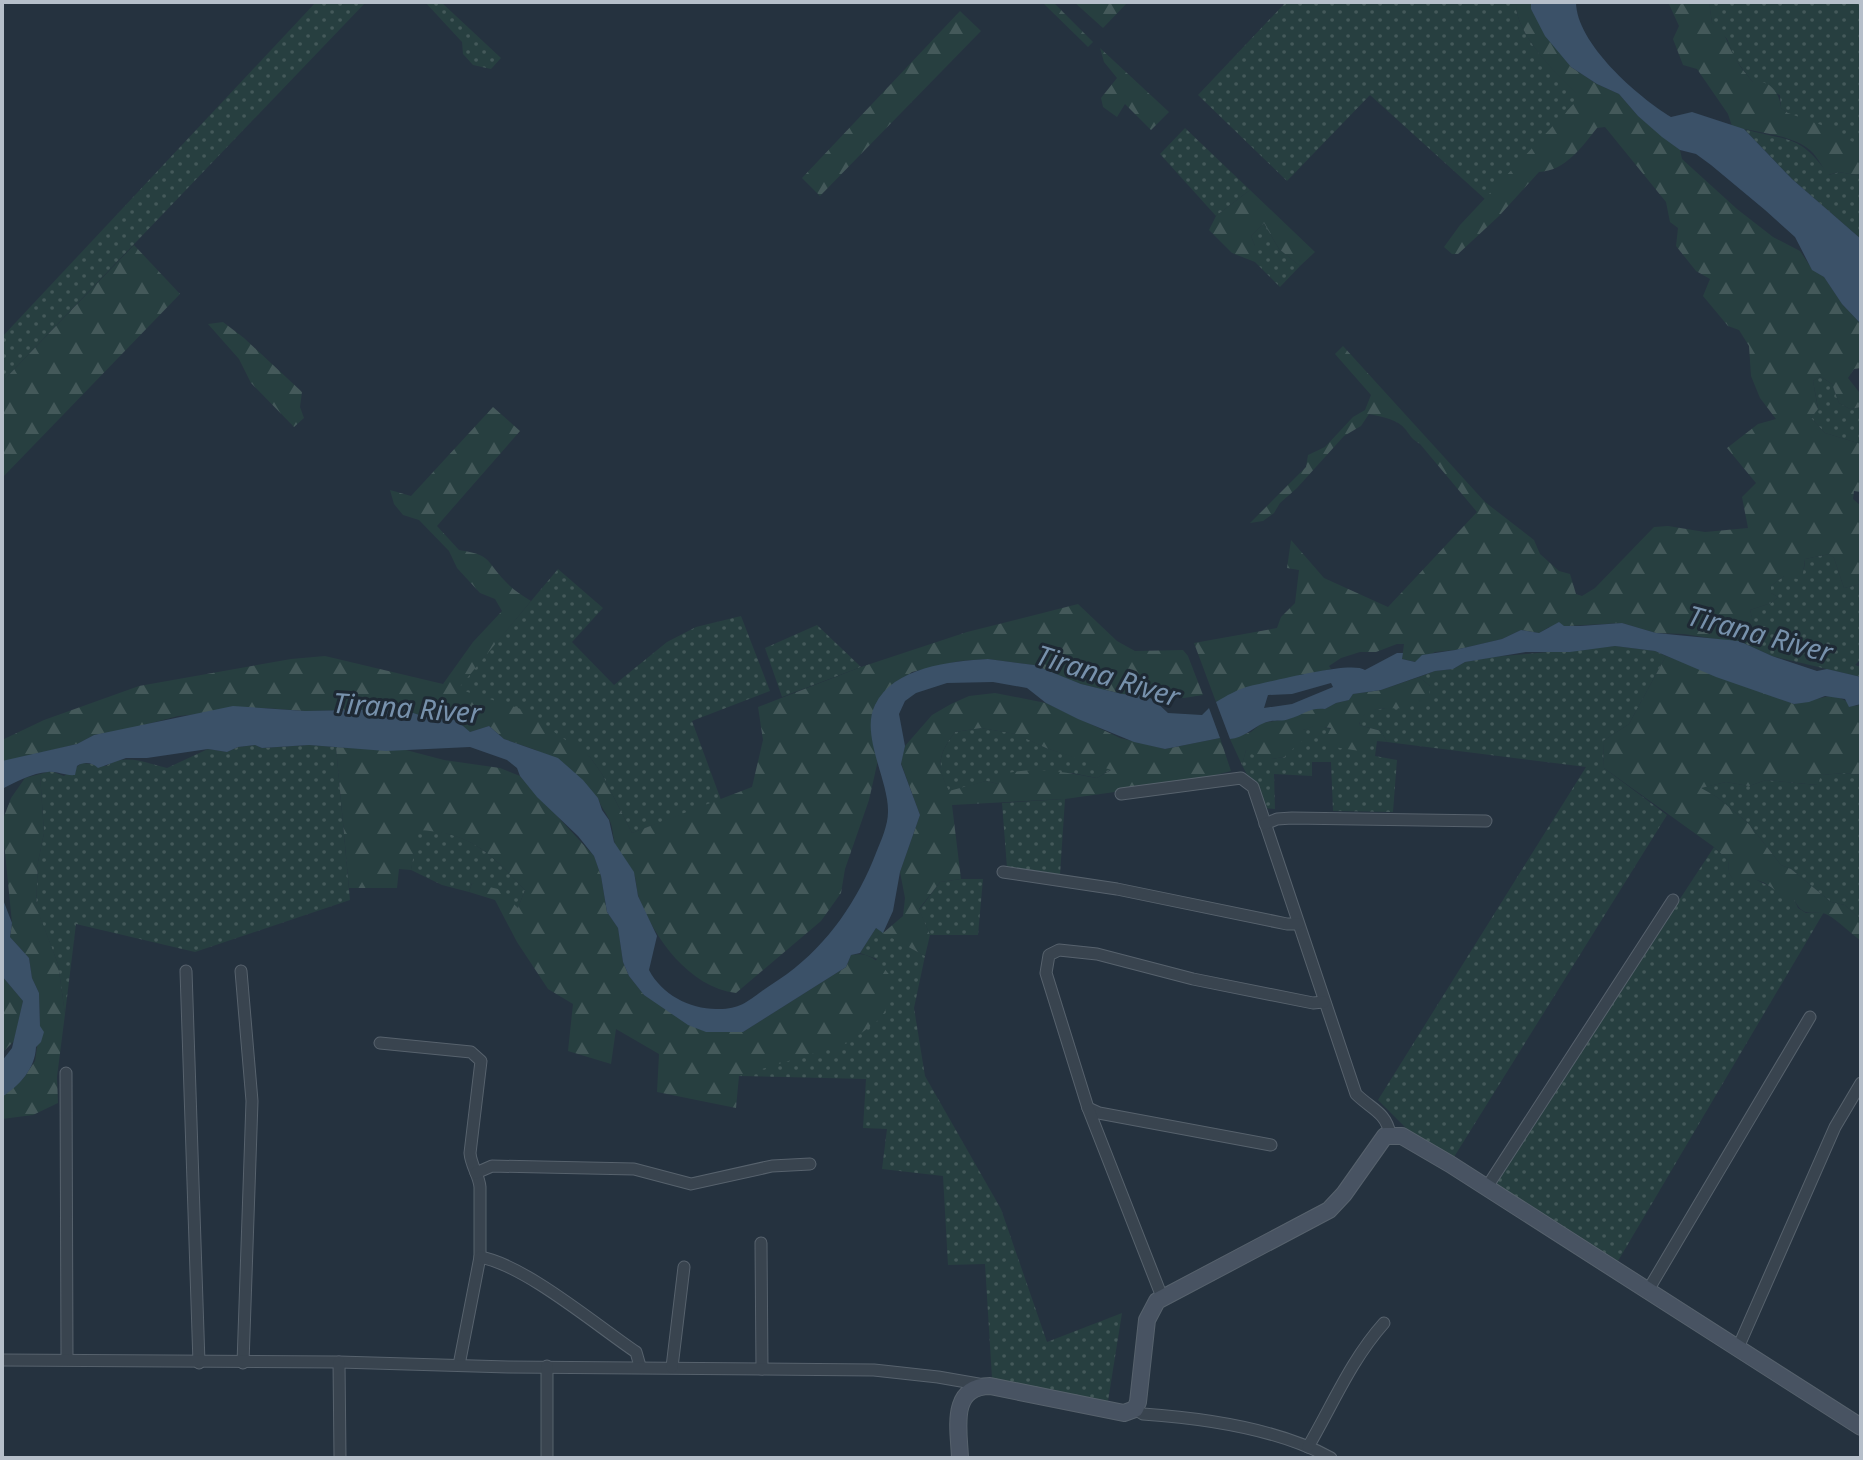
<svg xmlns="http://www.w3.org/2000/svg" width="1863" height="1460" font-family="'Noto Sans',sans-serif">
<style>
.grass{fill:url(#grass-dots)}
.forest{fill:url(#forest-firs);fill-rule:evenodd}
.water{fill:#3b5168;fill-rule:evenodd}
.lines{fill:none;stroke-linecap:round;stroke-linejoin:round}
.street-casing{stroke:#57626d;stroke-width:13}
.secondary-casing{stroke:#57626d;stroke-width:18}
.street{stroke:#39444f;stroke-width:11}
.secondary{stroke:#485362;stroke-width:16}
.labels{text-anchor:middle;stroke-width:6;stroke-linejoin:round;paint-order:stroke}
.water-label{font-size:28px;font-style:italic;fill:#7791ac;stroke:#1e2934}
</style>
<defs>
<pattern id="grass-dots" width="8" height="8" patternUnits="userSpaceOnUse" patternTransform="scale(2)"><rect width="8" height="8" fill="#273f40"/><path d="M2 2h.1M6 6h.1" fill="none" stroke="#44595a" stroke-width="1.8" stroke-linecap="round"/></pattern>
<pattern id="forest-firs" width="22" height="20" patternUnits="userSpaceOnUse" patternTransform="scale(2)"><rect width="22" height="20" fill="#273f40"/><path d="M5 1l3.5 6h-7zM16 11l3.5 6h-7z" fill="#44595a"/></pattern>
</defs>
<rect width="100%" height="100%" fill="#25323f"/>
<!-- grass -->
<g class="grass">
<path d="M316 2H366L2 382V337Z"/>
<path d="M425 2H441L501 58 491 69 473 65 463 54 462 42Z"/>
<path d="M1286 2H1516C1514 33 1558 76 1581 97L1486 200 1370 95 1287 181 1198 95Z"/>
<path d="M1709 2H1861V148L1788 113 1781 108 1780 95 1753 82 1747 75 1734 57 1727 39 1712 23Z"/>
<path d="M1185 128 1250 190 1216 216 1160 154Z"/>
<path d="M1744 129C1789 142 1798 133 1829 175L1839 172 1861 176V239L1792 179Z"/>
<path d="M1264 223 1279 249 1300 266 1280 287 1255 262V246L1251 236Z"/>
<path d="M1820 376 1832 384 1839 403 1850 409 1861 407V444L1825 433 1811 418 1818 408 1813 381Z"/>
<path d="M1829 554 1834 558 1844 588 1861 584V659L1855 665 1861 667V677L1772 656 1739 641H1729L1733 633 1752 629 1753 622 1750 610 1771 603 1778 597 1771 593V586L1784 576 1804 569 1805 559Z"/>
<path d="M558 569 603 608 572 642 614 685 667 642 696 627 741 616 770 691 692 721 721 800 632 833 602 774 590 757 457 689Z"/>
<path d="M817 625 861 667 782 697 765 648Z"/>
<path d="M1615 646 1655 651 1666 656 1629 724 1603 741 1604 768 1667 815 1454 1157 1406 1128 1378 1100 1586 767 1387 742 1381 731 1359 725 1361 718 1369 710 1387 708 1430 686 1419 677 1435 671 1453 669 1465 662 1493 657Z"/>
<path d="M1316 725 1377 741 1375 756 1397 760 1393 812 1333 811 1331 762H1312V776L1274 774 1275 809 1264 808 1242 765 1246 750 1271 759 1284 757 1303 730Z"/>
<path d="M981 728 1017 734 1046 748 1112 769 1097 778 1072 773 998 784 986 781 949 792C936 765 938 755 955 732Z"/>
<path d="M255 745 262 748 309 745 336 747 350 900 195 952 76 924 65 1014 58 964 36 907 38 862 44 833 40 774 51 771 64 776 82 763 106 766C125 753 146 763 167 768L208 749 227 752 238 747Z"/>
<path d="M1844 773 1861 775V920L1845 905 1831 902 1791 869 1781 865 1749 824 1717 797 1700 788 1726 782 1749 786 1766 780 1817 785 1820 775Z"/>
<path d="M1065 799 1060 875 1007 868 1002 803Z"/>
<path d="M417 829C472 833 489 852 525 890L518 908 472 883 469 892 442 885 411 870Z"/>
<path d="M1714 847 1728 860 1729 873 1733 879 1751 877 1794 899 1798 908 1806 913 1824 912 1618 1261 1494 1182Z"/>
<path d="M961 879H983L978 935H930L919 910 940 882Z"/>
<path d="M876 928 925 956 914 1008 925 1076 1001 1209 1047 1342 1122 1313 1108 1401 992 1378 985 1264 948 1265 943 1176 882 1169 887 1129 863 1128 866 1079 738 1076 790 1059 877 959 860 953Z"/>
</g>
<!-- forest -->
<g class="forest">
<path d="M1042 2H1053L1093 42 1088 47Z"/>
<path d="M1074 2H1128L1103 28Z"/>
<path d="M1516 2H1531V9L1571 67 1597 84 1619 94 1638 116 1680 150 1682 159 1737 209 1773 237 1800 251 1812 269 1824 277 1842 304 1861 324V368L1854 369 1848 378 1859 392 1861 407 1850 409 1839 403 1832 384 1820 376 1813 381 1818 409 1811 418 1825 433 1861 444 1859 468 1861 492 1854 491 1853 499 1861 506V584L1844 588 1834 558 1829 554 1805 559 1802 580 1784 576 1771 586V593L1778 597 1771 603 1750 610 1753 622 1752 629 1733 633 1729 641 1684 634 1656 633 1622 623 1549 627 1539 633 1521 630 1502 639 1455 650 1435 652 1416 662 1402 659 1404 644H1397L1376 652H1360L1341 658 1329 666 1331 669 1249 687 1216 702 1194 643 1277 628 1281 617 1295 603 1299 570 1287 568 1291 540 1324 578 1388 607 1477 512 1420 444C1413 440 1411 437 1406 430 1398 419 1382 417 1369 414L1361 426 1344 436 1297 488 1280 503 1274 513 1263 521 1250 523 1306 467 1308 455 1325 447 1353 417 1365 410 1371 395 1335 354 1343 346 1485 502 1534 540 1540 554 1559 571 1570 574 1576 594 1582 596 1595 588 1654 527 1668 526 1705 532 1748 528 1742 497 1756 483 1727 448 1758 424 1776 419 1760 398 1751 376 1749 346 1739 330 1728 326 1703 296 1710 279 1696 271 1676 246 1678 228 1670 222 1666 202 1605 127 1597 128C1582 147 1565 171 1539 172L1499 216 1458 254H1452L1444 247 1460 225 1580 97C1558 76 1514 33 1516 2Z"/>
<path d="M1668 2H1709L1712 23C1725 31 1727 42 1734 55 1738 65 1746 74 1753 82 1770 79 1780 94 1781 108L1788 113 1835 130 1861 148V176L1839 172 1828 175C1823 168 1819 160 1813 153 1795 134 1756 133 1732 126L1728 114 1697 69 1683 65 1673 39 1679 26Z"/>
<path d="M960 11 981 31 820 196 802 178Z"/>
<path d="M1100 48 1169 112 1151 130 1125 104 1117 117 1103 107 1101 98 1117 78 1104 62Z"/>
<path d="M1250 190 1315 252 1300 266 1279 249 1264 223 1251 236 1255 246V262L1232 253 1209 230 1216 216Z"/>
<path d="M134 245 180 294 2 478V382Z"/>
<path d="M223 322 244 338 302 392 300 407 304 418 294 427 251 383 239 359 208 324Z"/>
<path d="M493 407 520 431 437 526 459 550C492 555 485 560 505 581 512 589 522 595 531 601L458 689 521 709 590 757 602 774 632 833 752 787 763 740 758 707 861 667 967 632 1078 604 1117 641 1135 651 1183 650 1188 656 1203 695 1184 698 1149 691 1140 695 1122 694 1081 684 1034 665 988 659 959 661 912 672 884 692 871 731 878 760 869 800 845 869 841 893 821 921 736 993C689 987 655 939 639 898 636 890 637 882 634 874 631 865 622 857 617 849 612 839 614 828 609 819 605 811 601 807 598 798L536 750 504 739 489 726 470 732 439 717 422 716 402 709 305 711 266 708 178 716 125 730 94 735 77 744 2 762V740L44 720 139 686 291 659 325 656 443 684 473 642 502 611 495 599 480 593 457 568 449 551 419 520 403 515 394 504 390 490 411 496Z"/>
<path d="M1666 656 1794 704 1834 695 1856 706 1861 704V775L1844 773 1821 775 1818 785 1766 780 1749 786 1726 782 1701 788 1717 797 1749 824 1781 865 1791 869 1831 902 1845 905 1861 920V941C1850 933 1840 922 1828 915 1814 908 1804 921 1794 899H1789C1763 884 1765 876 1733 880L1729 873 1728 860 1714 847 1604 768 1603 741 1629 724Z"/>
<path d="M1419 677 1430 686 1429 699C1421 702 1413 707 1404 708 1388 709 1364 704 1359 725L1381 731 1387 742 1377 741 1360 751 1327 746 1326 738 1331 728 1315 726 1303 730V740L1284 757 1271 759 1266 763 1246 750 1242 765 1230 739 1251 732 1262 723 1289 719 1315 707 1325 709 1336 703 1349 700 1353 694 1381 690Z"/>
<path d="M995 693 1046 703 1120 738 1165 749 1220 738 1231 771 1193 781 1065 799 952 805 961 879 940 882 919 909 930 935 925 956 883 933 903 916 905 898 900 872 920 815 901 763 905 746 932 715 951 704 969 696ZM981 728 1016 734 1046 748 1111 770 1097 778C1065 772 1036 766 1003 774L998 784 986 781 949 791C936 764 938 755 955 732Z"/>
<path d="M336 747 406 750 444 760 500 768 520 776 594 856 601 876 607 912 618 928 623 962 629 976 644 995 743 1032 846 967 851 955C871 951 880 963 892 978L884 1016 848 1043 739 1076 736 1108 657 1092 659 1054 616 1029 611 1064 568 1051 573 1004 548 989 517 942 495 900 469 892 472 883 498 889 518 908 525 890C489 852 472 833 418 830L411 870 399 869 397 888H349Z"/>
<path d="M40 774 44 833 38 862 36 906 58 964 65 1014 57 1077 58 1103 33 1115 2 1119V1097L23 1079 35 1061 40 1026 39 993 32 978 29 958 10 937 12 923 2 822 11 798 25 778Z"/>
<path d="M2 976 23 1001 14 1041 2 1053Z"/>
</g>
<!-- water -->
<g class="water">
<path d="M1531 2H1576C1576 43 1638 97 1671 117L1692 112 1744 129 1792 179 1861 239V324L1842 304 1824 277 1812 270 1795 237 1765 210 1711 165 1696 154 1680 150 1662 137 1638 116 1619 94 1597 84 1571 67 1545 36 1531 9Z"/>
<path d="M1559 622 1564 626H1580L1622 623 1656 633 1739 641 1772 656 1817 671 1827 669 1861 677V704L1849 707 1845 699 1825 696 1809 702 1794 704 1716 677 1655 651 1615 646 1570 652H1526L1465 662 1453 669 1435 671 1381 690 1353 694 1349 700 1336 703 1325 709C1310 707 1303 715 1289 719 1281 722 1272 719 1264 723 1252 728 1244 738 1230 739L1216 702C1226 696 1238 689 1250 686 1271 682 1351 660 1365 670L1397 653H1403L1402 659 1415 662 1422 655 1455 650 1502 639 1521 630 1539 633ZM1331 683 1333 687 1292 704 1264 708 1268 695 1292 694Z"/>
<path d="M988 659 1034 665 1081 684 1122 694 1140 695 1153 699 1168 713 1202 715 1209 708 1220 738 1165 749 1134 742 1078 719 1046 703 1027 688 993 682 947 683 916 693 905 701 899 714 905 746 901 764 920 815 900 872 893 911 883 933 876 928 860 953 851 955 846 967 743 1032H706L688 1025 644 995 629 976 623 962 618 928 607 912 601 876 594 856 578 836 537 797 520 776 517 768 507 760 470 747 386 751 309 745 262 748 255 745 238 747 227 752 208 749 147 758H126L98 768C92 763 85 761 77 766L75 775C65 776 57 771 48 772 32 773 16 782 2 789V761L77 744 94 735 233 706 305 711 402 709 422 716 456 720 470 732 489 726 504 739 558 758 583 780 598 798 602 810 609 820 614 842 634 872 638 896 657 936 649 970C662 995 691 1010 719 1009 739 1009 747 1002 762 991 770 985 779 980 787 974 828 944 858 900 876 853 881 841 888 825 888 812 889 781 860 735 875 705 893 667 951 661 988 659Z"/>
<path d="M2 897 12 923 10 937 29 958 32 978 39 993 40 1026 44 1032 41 1042 36 1047C35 1069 20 1085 2 1097V1061L12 1048 23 1001 2 976Z"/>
</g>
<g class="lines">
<!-- street casing -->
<g class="street-casing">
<g id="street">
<path d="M1121 794 1241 778 1253 787 1356 1094C1371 1109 1386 1112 1390 1134"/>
<path d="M1265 824 1277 819 1292 818 1486 821"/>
<path d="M1003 872 1117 889 1287 924H1298"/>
<path d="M186 971 199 1363"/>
<path d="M241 971 252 1101 243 1363"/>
<path d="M380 1043 471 1052 481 1061 470 1153C471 1166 479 1175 480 1187V1257L459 1365"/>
<path d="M66 1073 67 1359"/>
<path d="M1088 1108 1099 1113 1271 1145"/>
<path d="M476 1173 492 1166 634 1169 691 1184 772 1166 810 1164"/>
<path d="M1487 1187 1673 900"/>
<path d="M761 1243 762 1369"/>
<path d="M480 1257C525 1265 596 1325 636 1352L640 1366"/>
<path d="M1647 1292 1810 1017"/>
<path d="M1162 1297 1088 1108 1046 973 1049 955 1059 950 1097 954 1193 979 1313 1003 1324 1002"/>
<path d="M1737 1350 1835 1127 1861 1083"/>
<path d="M2 1360 339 1362 508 1367 874 1370 938 1377 984 1385"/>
<path d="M339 1362 340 1458"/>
<path d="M547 1366V1458"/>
<path d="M672 1367 684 1267"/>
<path d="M1135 1409 1143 1414C1201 1418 1279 1429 1331 1458"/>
<path d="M1308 1447C1333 1404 1351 1360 1384 1323"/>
</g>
</g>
<!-- secondary casing -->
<g class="secondary-casing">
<path id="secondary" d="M960 1458C959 1429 949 1387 990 1386L1124 1413 1135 1409 1138 1402 1147 1320 1157 1301 1329 1210 1344 1194 1385 1136H1402L1450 1164 1861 1427"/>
</g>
<!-- street -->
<use href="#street" class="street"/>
<!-- secondary -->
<use href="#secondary" class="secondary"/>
</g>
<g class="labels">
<!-- water labels -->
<g class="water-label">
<text transform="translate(1760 634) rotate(15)" y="10">Tirana River</text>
<text transform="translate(1108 676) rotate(17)" y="10">Tirana River</text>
<text transform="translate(407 708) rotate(4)" y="10">Tirana River</text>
</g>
</g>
<!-- border -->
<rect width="1863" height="1460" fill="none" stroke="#b6bfca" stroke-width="8"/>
</svg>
